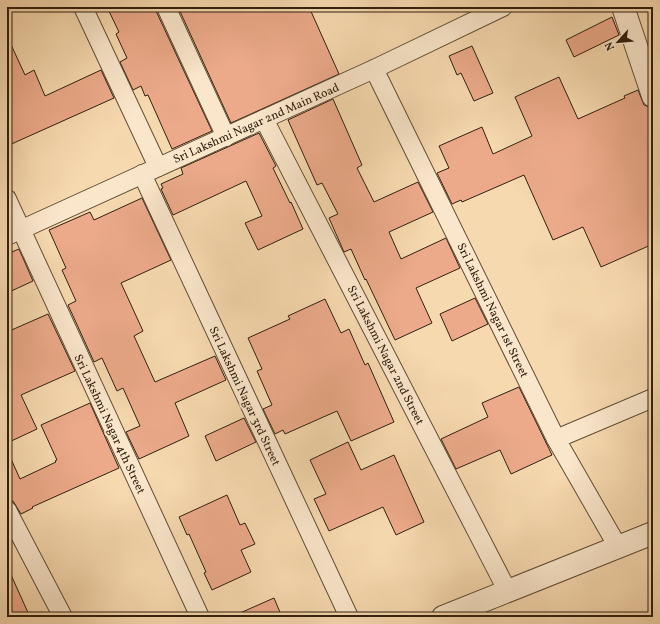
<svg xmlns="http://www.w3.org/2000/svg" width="660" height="624" font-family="Vollkorn,serif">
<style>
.building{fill:#ecaa8a;stroke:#31200e}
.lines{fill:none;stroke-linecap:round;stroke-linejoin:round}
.minor-casing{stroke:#624e36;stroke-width:20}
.tertiary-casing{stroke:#624e36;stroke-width:24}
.minor{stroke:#fae6cb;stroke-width:18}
.tertiary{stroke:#fae6cb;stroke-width:22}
.labels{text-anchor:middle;stroke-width:4;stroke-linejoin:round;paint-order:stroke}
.street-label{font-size:12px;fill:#31200e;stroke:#fae6cb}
</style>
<rect width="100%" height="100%" fill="#f7d9af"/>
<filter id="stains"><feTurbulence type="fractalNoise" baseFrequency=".005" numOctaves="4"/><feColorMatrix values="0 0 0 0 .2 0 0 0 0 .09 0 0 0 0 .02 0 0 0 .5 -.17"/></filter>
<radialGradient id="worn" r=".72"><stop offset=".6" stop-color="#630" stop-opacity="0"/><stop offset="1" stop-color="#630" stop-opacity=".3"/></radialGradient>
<!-- building -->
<g class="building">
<path d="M107 7H156V11L212 131 172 149 148 95 145 96 141 86 133 90 120 62 127 58 116 34 119 32Z"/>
<path d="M178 7H309L339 74 231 123Z"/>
<path d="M612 17 619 35 574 57 566 40Z"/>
<path d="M7 36 25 75 34 70 45 96 101 70 114 98 7 146Z"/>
<path d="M472 46 493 93 474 101 461 73 457 75 449 56Z"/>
<path d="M559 77 578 119 625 98 624 96 638 90 644 105 652 108 653 111V244L601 267 583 227 553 240 524 175 462 202 461 200 452 204 437 173 449 168 439 146 482 127 493 154 532 136 515 97Z"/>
<path d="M333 99 362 165 357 168 374 202 418 182 433 212 389 232 401 259 446 238 460 268 416 288 432 323 395 340 366 279 365 280 351 249 344 252 329 218 338 214 322 183 317 185 288 120Z"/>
<path d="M259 133 276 166 273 168 290 203 291 202 303 229 258 250 245 223 262 216 246 181 173 215 161 189 163 188 161 184 183 174 181 168Z"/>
<path d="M142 198 171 260 121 283 143 331 134 336 155 382 215 356 226 380 175 403 189 436 139 459 126 432 140 426 123 388 117 391 102 358 94 362 68 305 76 301 62 270 66 268 49 230 90 212 94 220Z"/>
<path d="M19 249 33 281 7 293V254Z"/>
<path d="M475 298 488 324 452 341 440 314Z"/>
<path d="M325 299 341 333 349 329 365 365 368 363 394 422 351 441 337 411 285 434 283 430 275 434 263 409 272 405 257 371 262 369 248 338 290 319 288 316Z"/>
<path d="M48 314 75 371 21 395 37 429 7 443V332Z"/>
<path d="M519 387 552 455 511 474 500 450 456 469 441 439 488 417 482 403Z"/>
<path d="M90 403 119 468 32 507 33 508 21 514 13 501 7 500V450L20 479 56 462 55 461 57 460 41 425Z"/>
<path d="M244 418 256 442 216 461 205 436Z"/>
<path d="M348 442 361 470 394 455 424 522 396 535 383 507 329 531 314 499 326 494 310 460Z"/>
<path d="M227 495 240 525 245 523 255 544 241 550 251 572 212 590 204 573 206 572 189 534 187 535 179 517Z"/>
<path d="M7 566 30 617H7Z"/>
<path d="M274 598 282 617H231Z"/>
</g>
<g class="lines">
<!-- minor casing -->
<g class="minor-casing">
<g id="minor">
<path d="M83 7 158 167"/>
<path d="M166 7 226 137"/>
<path d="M374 69 556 439 618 547"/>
<path d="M264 119 508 592"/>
<path d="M142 174 349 617"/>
<path d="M7 199 200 617"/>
<path d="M7 236 374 69 503 7"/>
<path d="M556 439 653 398"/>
<path d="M7 510 63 617"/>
</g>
</g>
<!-- tertiary casing -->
<g class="tertiary-casing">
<g id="tertiary">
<path d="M623 7 653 96"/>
<path d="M443 617 653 533"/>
</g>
</g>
<!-- minor -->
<use href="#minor" class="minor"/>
<!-- tertiary -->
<use href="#tertiary" class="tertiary"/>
</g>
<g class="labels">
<!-- street labels -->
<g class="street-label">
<text transform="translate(256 123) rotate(-24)" y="4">Sri Lakshmi Nagar 2nd Main Road</text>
<text transform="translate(493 310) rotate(64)" y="4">Sri Lakshmi Nagar 1st Street</text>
<text transform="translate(386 355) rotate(63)" y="4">Sri Lakshmi Nagar 2nd Street</text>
<text transform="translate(245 396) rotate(65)" y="4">Sri Lakshmi Nagar 3rd Street</text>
<text transform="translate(110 424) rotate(65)" y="4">Sri Lakshmi Nagar 4th Street</text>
</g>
</g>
<!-- margin -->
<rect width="660" height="624" fill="none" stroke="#f7d9af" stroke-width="24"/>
<rect x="8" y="8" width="644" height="608" fill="none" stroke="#31200e" stroke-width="2"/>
<rect x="12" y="12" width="636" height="600" fill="none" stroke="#31200e"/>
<!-- north arrow -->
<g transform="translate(618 42) rotate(243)" stroke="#fae6cb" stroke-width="3" paint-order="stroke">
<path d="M0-3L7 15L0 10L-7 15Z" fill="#31200e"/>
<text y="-6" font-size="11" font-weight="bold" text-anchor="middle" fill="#31200e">N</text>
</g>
<rect width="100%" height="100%" filter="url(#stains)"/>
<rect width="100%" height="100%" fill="url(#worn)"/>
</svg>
